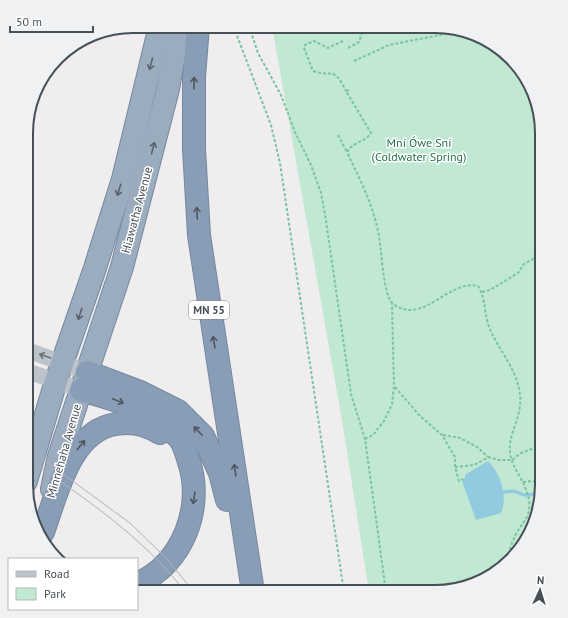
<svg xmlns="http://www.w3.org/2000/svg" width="568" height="618" font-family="'PT Sans',sans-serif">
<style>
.green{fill:#c0e8d2}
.water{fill:#92cbe0}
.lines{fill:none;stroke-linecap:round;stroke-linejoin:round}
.stream{stroke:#92cbe0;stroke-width:3.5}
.trunk-casing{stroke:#7588a1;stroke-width:24}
.motorway-casing{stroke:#7588a1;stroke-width:24}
.path{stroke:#7cc2a4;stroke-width:2;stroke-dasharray:3 2;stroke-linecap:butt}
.tertiary{stroke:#bdc3ca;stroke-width:16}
.trunk{stroke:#9cacbf;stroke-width:22}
.motorway{stroke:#8a9db6;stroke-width:22}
.tram{stroke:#b0b2b6;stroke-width:1}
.oneway{stroke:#58626c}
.oneway2{stroke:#4e5760}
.oneway3{stroke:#6a727a}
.labels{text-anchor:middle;stroke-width:3;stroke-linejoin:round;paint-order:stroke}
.shield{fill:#fff;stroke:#7e8489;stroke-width:1}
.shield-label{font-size:11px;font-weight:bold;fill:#474f57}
.park-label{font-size:12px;fill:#226f4d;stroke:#fff}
.street-label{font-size:12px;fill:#474f57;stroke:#fff}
.rim{fill:none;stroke:#474f57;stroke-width:2}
</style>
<rect width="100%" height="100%" fill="#efeded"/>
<!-- green -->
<path class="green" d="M272 26 448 27 494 44 524 74 542 127V491L528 538 494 574 441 592H369L343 426Z"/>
<!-- water -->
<path class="water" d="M488 461C501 474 508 496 501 513L476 520 462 481 465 478V475Z"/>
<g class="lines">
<!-- stream -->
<path class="stream" d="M503 492 514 491 524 495 541 494"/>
<!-- trunk casing -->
<g class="trunk-casing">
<g id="trunk">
<path d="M26 481 56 381 94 271 123 179 160 26"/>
<path d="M52 489 59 456 122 267 168 89 179 26"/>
</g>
</g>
<!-- motorway casing -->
<g class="motorway-casing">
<g id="motorway">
<path d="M198 26 194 77V149L199 235 253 592"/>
<path d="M87 372 140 392 178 411 203 436 220 473 227 500"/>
<path d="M81 390C117 400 154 410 180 439 184 445 187 455 189 462 204 507 183 564 137 584"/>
<path d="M43 532C57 494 70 431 116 424 131 421 147 425 160 433"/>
</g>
</g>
<!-- path -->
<g class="path">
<path d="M235 26 236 33 271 125 280 163 344 592"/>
<path d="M249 26 258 53 281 95 295 132 311 165 321 193 325 214 351 394 365 439 386 592"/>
<path d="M343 41 328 48 314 41 305 45 304 48 313 71C333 78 333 65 346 91"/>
<path d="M348 48 359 42 364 27"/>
<path d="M354 61 389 45 460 31"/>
<path d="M349 90 346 91 371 133C366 142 352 142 347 152 359 178 372 202 378 231 382 249 382 284 390 300 393 306 401 309 408 310 431 312 454 280 478 286 486 298 484 313 489 327 499 352 523 375 520 405 519 421 508 436 510 453 512 471 532 487 529 510 528 519 520 526 516 534 512 542 509 551 507 560"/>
<path d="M338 135 347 152"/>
<path d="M482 292 490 290 518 273 524 264 533 259 542 246"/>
<path d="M395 387 420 416 442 435 455 457V467L459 481 463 479"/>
<path d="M443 435 460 438 477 447 488 457"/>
<path d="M365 439 373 435 384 421 392 404 394 386 392 304"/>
<path d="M455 467 474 465 489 457 499 460H512L521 453 542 445"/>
<path d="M523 482 532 481 542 483"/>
</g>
<!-- tertiary -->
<g class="tertiary">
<path d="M27 350 87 372"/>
<path d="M27 371 81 390"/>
</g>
<!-- trunk -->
<use href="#trunk" class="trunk"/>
<!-- motorway -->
<use href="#motorway" class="motorway"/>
<!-- tram -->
<g class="tram">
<path d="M26 447 130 523 166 558 194 592"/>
<path d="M26 457C82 497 143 536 185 592"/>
</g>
</g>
<!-- one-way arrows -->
<defs><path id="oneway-shaft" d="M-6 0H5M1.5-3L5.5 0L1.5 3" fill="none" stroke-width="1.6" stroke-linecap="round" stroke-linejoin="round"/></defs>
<g class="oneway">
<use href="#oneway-shaft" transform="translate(151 64) rotate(104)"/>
<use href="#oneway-shaft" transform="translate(153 148) rotate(-76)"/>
<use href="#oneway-shaft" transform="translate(119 190) rotate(107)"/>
<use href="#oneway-shaft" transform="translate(80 314) rotate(108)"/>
</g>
<g class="oneway2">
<use href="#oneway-shaft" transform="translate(194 83) rotate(-89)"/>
<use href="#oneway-shaft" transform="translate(197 213) rotate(-93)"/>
<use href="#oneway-shaft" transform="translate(214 342) rotate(-99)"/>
<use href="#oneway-shaft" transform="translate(118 401) rotate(22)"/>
<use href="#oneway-shaft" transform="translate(198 431) rotate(-134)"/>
<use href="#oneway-shaft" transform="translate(81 445) rotate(-51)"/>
<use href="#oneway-shaft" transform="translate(235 470) rotate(-99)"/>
<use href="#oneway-shaft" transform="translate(194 498) rotate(99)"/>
</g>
<use class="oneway3" href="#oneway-shaft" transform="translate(45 356) rotate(-161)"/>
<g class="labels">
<!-- shield labels -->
<rect class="shield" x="189" y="301" width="40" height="18" rx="3"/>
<g class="shield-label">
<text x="209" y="314">MN 55</text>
</g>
<!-- park labels -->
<g class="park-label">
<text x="419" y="147">Mní Ówe Sní<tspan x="419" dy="14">(Coldwater Spring)</tspan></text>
</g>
<!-- street labels -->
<g class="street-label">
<text transform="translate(137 210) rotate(-75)" y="4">Hiawatha Avenue</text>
<text transform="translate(64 451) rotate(-74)" y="4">Minnehaha Avenue</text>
</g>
</g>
<!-- crop -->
<path d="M0 0H568V618H0ZM133 33H435A100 100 0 0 1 535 133V485A100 100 0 0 1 435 585H133A100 100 0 0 1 33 485V133A100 100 0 0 1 133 33Z" fill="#f0f1f2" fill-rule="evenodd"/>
<path class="rim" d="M133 33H435A100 100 0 0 1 535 133V485A100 100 0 0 1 435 585H133A100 100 0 0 1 33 485V133A100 100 0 0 1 133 33Z"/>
<!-- legend -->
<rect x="8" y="558" width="130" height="52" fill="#ffffff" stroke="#b5b9bc"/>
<rect x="16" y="571" width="20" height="6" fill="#bdc3ca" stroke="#b5b9bc"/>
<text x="44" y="578" font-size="12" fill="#474f57">Road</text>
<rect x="16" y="588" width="20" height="12" fill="#c0e8d2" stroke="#b5b9bc"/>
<text x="44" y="598" font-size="12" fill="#474f57">Park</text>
<!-- north arrow -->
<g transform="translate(540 590) rotate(4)" stroke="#ffffff" stroke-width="3" paint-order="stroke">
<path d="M0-3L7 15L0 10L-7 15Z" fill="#474f57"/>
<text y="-6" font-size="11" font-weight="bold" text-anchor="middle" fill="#474f57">N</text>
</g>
<!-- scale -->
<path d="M10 26v6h83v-6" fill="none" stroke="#474f57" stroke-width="2"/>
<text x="16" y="26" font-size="12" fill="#474f57" stroke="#ffffff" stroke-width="3" paint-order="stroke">50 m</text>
</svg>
